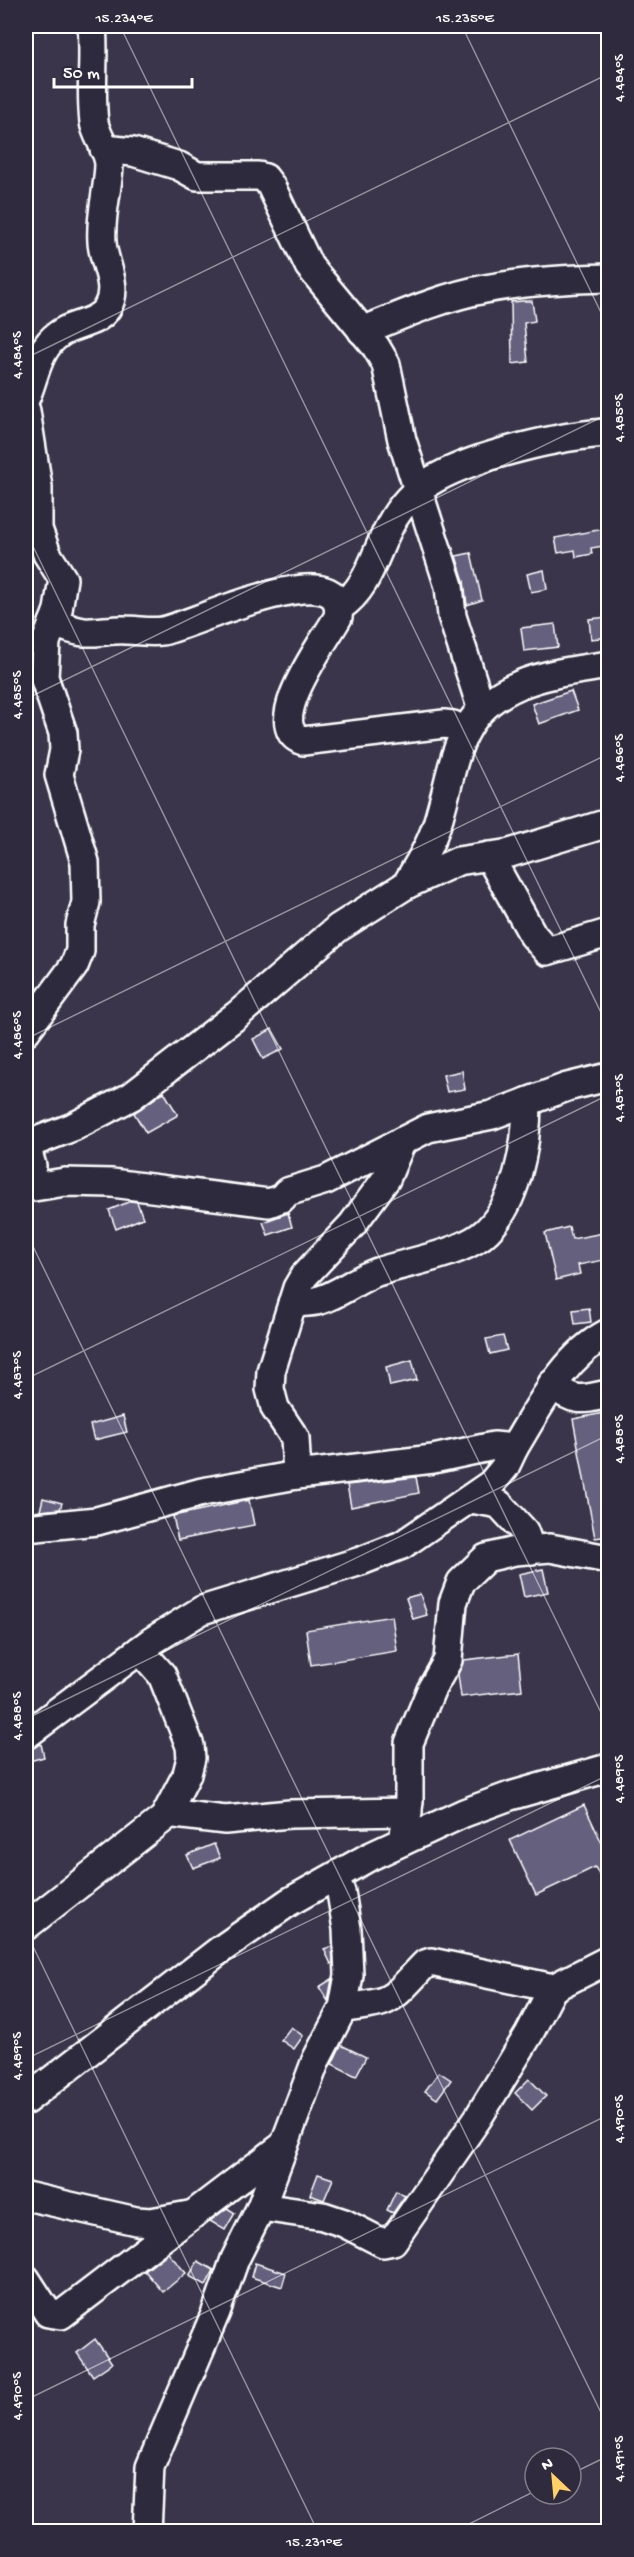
<svg xmlns="http://www.w3.org/2000/svg" width="634" height="2557" font-family="'Gochi Hand',sans-serif">
<style>
.building{fill:#65607e;stroke:#fff;stroke-width:1.5}
.lines{fill:none;stroke-linecap:round;stroke-linejoin:round}
.minor-casing{stroke:#fff;stroke-width:32}
.minor{stroke:#2f2a3d;stroke-width:27}
.ticks{fill:none;stroke:#fff;stroke-width:1.5;stroke-opacity:0.45}
.neatline{fill:none;stroke:#fff;stroke-width:2}
.ticks-label{font-size:15px;text-anchor:middle;fill:#fff}
</style>
<rect width="100%" height="100%" fill="#3a354a"/>
<filter id="ink" filterUnits="userSpaceOnUse"><feTurbulence type="fractalNoise" baseFrequency=".0167" numOctaves="2"/><feDisplacementMap in="SourceGraphic" scale="12" xChannelSelector="R" yChannelSelector="G"/><feConvolveMatrix kernelMatrix="1 2 1 2 8 2 1 2 1" color-interpolation-filters="sRGB"/></filter>
<g filter="url(#ink)">
<!-- building -->
<g class="building">
<path d="M523 301H532L535 321 524 323 528 362 512 364 511 302Z"/>
<path d="M609 528V545L591 548 592 554 576 557 575 550 558 553 555 538Z"/>
<path d="M471 553 482 600 467 605 464 581 456 556Z"/>
<path d="M544 570 547 589 531 592 527 574Z"/>
<path d="M609 617V637L591 639 589 619Z"/>
<path d="M555 624 558 647 524 651 521 628Z"/>
<path d="M571 691 578 710 539 724 532 704Z"/>
<path d="M272 1029 283 1049 263 1059 253 1039Z"/>
<path d="M462 1071 465 1089 447 1092 443 1075Z"/>
<path d="M164 1092 178 1115 146 1133 134 1113Z"/>
<path d="M131 1201 137 1202 143 1218 116 1229 109 1210Z"/>
<path d="M288 1213 292 1227 268 1235 263 1222Z"/>
<path d="M569 1227 572 1239 609 1232V1259L578 1265 580 1274 556 1280 545 1233Z"/>
<path d="M589 1308 591 1322 575 1324 573 1310Z"/>
<path d="M503 1336 507 1350 490 1354 486 1339Z"/>
<path d="M412 1360 417 1380 390 1386 386 1367Z"/>
<path d="M609 1412V1536L595 1538 573 1419Z"/>
<path d="M123 1416 127 1432 94 1440 90 1425Z"/>
<path d="M416 1477 419 1493 351 1507 347 1485Z"/>
<path d="M43 1498 62 1503 60 1509 40 1511Z"/>
<path d="M249 1500 254 1525 178 1540 173 1516Z"/>
<path d="M543 1569 548 1592 524 1597 519 1574Z"/>
<path d="M420 1594 427 1615 413 1619 406 1598Z"/>
<path d="M392 1616 397 1651 311 1665 306 1630Z"/>
<path d="M518 1654 522 1690 461 1697 458 1674 464 1660Z"/>
<path d="M41 1744 44 1757 26 1762V1750Z"/>
<path d="M584 1805 609 1858V1894L595 1867 536 1895 510 1840Z"/>
<path d="M214 1844 220 1858 193 1868 187 1855Z"/>
<path d="M332 1946 333 1963 331 1964 324 1949Z"/>
<path d="M332 1979 328 2001 319 1987Z"/>
<path d="M291 2027 303 2036 294 2049 281 2040Z"/>
<path d="M341 2045 366 2057 356 2076 332 2064Z"/>
<path d="M439 2072 451 2080 437 2099 425 2091Z"/>
<path d="M529 2079 546 2096 532 2110 515 2093Z"/>
<path d="M318 2174 333 2179 324 2200 310 2195Z"/>
<path d="M396 2191 405 2196 393 2213 387 2210Z"/>
<path d="M227 2208 235 2213 225 2230 210 2221Z"/>
<path d="M168 2253 186 2273 163 2292 145 2271Z"/>
<path d="M198 2261 214 2270 206 2285 189 2276Z"/>
<path d="M255 2263 286 2273 282 2287 251 2277Z"/>
<path d="M95 2339 112 2363 93 2376 77 2353Z"/>
</g>
<g class="lines">
<!-- minor casing -->
<g class="minor-casing">
<g id="minor">
<path d="M104 149 133 152 179 166 197 176H258L265 178 271 186 309 266 376 347 386 364 402 440 449 586 452 616 481 707"/>
<path d="M362 331C402 315 442 297 485 289 526 281 567 279 608 278"/>
<path d="M26 397C35 376 38 348 59 334 73 323 96 325 107 308 120 286 103 263 102 242 100 214 108 192 109 165 109 151 96 136 94 122 90 90 95 57 92 26"/>
<path d="M26 411 38 487V529L47 554 63 579 58 610 46 642 44 677 63 733 64 750 59 775 85 862 86 902 80 925V951L74 966 26 1031"/>
<path d="M340 607C371 586 375 549 394 518 404 502 419 487 436 478 478 455 561 435 608 433"/>
<path d="M53 623C63 626 74 631 84 632 98 633 112 629 126 630 138 630 150 633 162 631 189 627 349 548 338 617 325 641 260 726 303 741L444 724 453 725 463 732"/>
<path d="M489 856 533 935 547 951 608 933"/>
<path d="M406 885C418 865 430 846 437 824 456 764 453 713 519 685 547 673 579 670 608 665"/>
<path d="M26 1145 73 1127 132 1096 237 1015 338 928 406 885 458 861 510 853 608 823"/>
<path d="M26 1145 32 1166 29 1179 34 1187 65 1182 112 1183 269 1203 282 1198 287 1192 326 1180 428 1128 492 1115 567 1087 608 1077"/>
<path d="M292 1303C301 1302 311 1303 320 1300 340 1294 357 1279 377 1272 408 1262 455 1255 481 1236 517 1208 527 1144 527 1102"/>
<path d="M552 1384C573 1403 583 1400 608 1394"/>
<path d="M297 1475 295 1438 275 1408 270 1389 271 1371 297 1288 304 1276 352 1225 386 1179 402 1141"/>
<path d="M471 1499 499 1504 524 1531 531 1550"/>
<path d="M26 1528 97 1521 202 1492 297 1475 433 1459 494 1446 514 1448C539 1407 564 1356 608 1333"/>
<path d="M26 1735 152 1641 202 1610 361 1561 402 1545 491 1484 505 1467 514 1448"/>
<path d="M167 1813 225 1820 290 1814 408 1812"/>
<path d="M403 1841 409 1802V1743L431 1690 448 1660 453 1603 461 1582 486 1558 515 1551 550 1548 608 1559"/>
<path d="M26 1926 164 1818 187 1774 191 1758 190 1746 181 1723 162 1675 140 1650"/>
<path d="M343 2008C396 2002 389 2001 425 1964L431 1962 553 1988"/>
<path d="M26 2100 220 1950 289 1902 369 1857 464 1813 510 1796 608 1768"/>
<path d="M26 2196 136 2221 151 2222 189 2215"/>
<path d="M261 2207 323 2216 344 2223 383 2243 393 2241 478 2118 529 2034 553 1988 608 1960"/>
<path d="M26 2279 48 2313 61 2315 284 2145"/>
<path d="M147 2532 150 2467 216 2312 235 2259 261 2207 316 2060 343 2008 349 1975 347 1929 341 1892 334 1878"/>
</g>
</g>
<!-- minor -->
<use href="#minor" class="minor"/>
</g>
</g>
<!-- ticks -->
<path class="ticks" d="M120 26 608 1027M462 26 608 327M26 358 608 74M26 532 608 1727M26 699 608 414M26 1039 608 754M26 1232 608 2427M26 1379 608 1095M26 1719 608 1435M26 1932 318 2532M26 2059 608 1775M26 2400 608 2115M571 2474 608 2456M453 2532 535 2491"/>
<!-- margin -->
<rect width="634" height="2557" fill="none" stroke="#2f2a3d" stroke-width="66"/>
<!-- north arrow -->
<g transform="translate(553 2476) rotate(334)"><circle r="28" fill="#2f2a3d" stroke="#827f8b" stroke-width="1.5"/>
<path d="M0-4.5L10 22L0 15L-10 22Z" fill="#ffd166"/>
<text y="-9" font-size="16" font-weight="bold" text-anchor="middle" fill="#ffffff">N</text>
</g>
<!-- scale -->
<path d="M54 78v9h138v-9" fill="none" stroke="#ffffff" stroke-width="3"/>
<text x="63" y="78" font-size="18" fill="#ffffff" stroke="#2f2a3d" stroke-width="4.5" paint-order="stroke">50 m</text>
<rect x="33" y="33" width="568" height="2491" class="neatline"/>
<g class="ticks-label">
<text x="124" y="22">15.234°E</text>
<text x="465" y="22">15.235°E</text>
<text transform="translate(618 78) rotate(-90)" y="5">4.484°S</text>
<text transform="translate(16 355) rotate(-90)" y="5">4.484°S</text>
<text transform="translate(618 418) rotate(-90)" y="5">4.485°S</text>
<text transform="translate(16 695) rotate(-90)" y="5">4.485°S</text>
<text transform="translate(618 758) rotate(-90)" y="5">4.486°S</text>
<text transform="translate(16 1035) rotate(-90)" y="5">4.486°S</text>
<text transform="translate(618 1098) rotate(-90)" y="5">4.487°S</text>
<text transform="translate(16 1375) rotate(-90)" y="5">4.487°S</text>
<text transform="translate(618 1439) rotate(-90)" y="5">4.488°S</text>
<text transform="translate(16 1716) rotate(-90)" y="5">4.488°S</text>
<text transform="translate(618 1779) rotate(-90)" y="5">4.489°S</text>
<text transform="translate(16 2056) rotate(-90)" y="5">4.489°S</text>
<text transform="translate(618 2119) rotate(-90)" y="5">4.490°S</text>
<text transform="translate(16 2396) rotate(-90)" y="5">4.490°S</text>
<text transform="translate(618 2459) rotate(-90)" y="5">4.491°S</text>
<text x="314" y="2546">15.231°E</text>
</g>
</svg>
